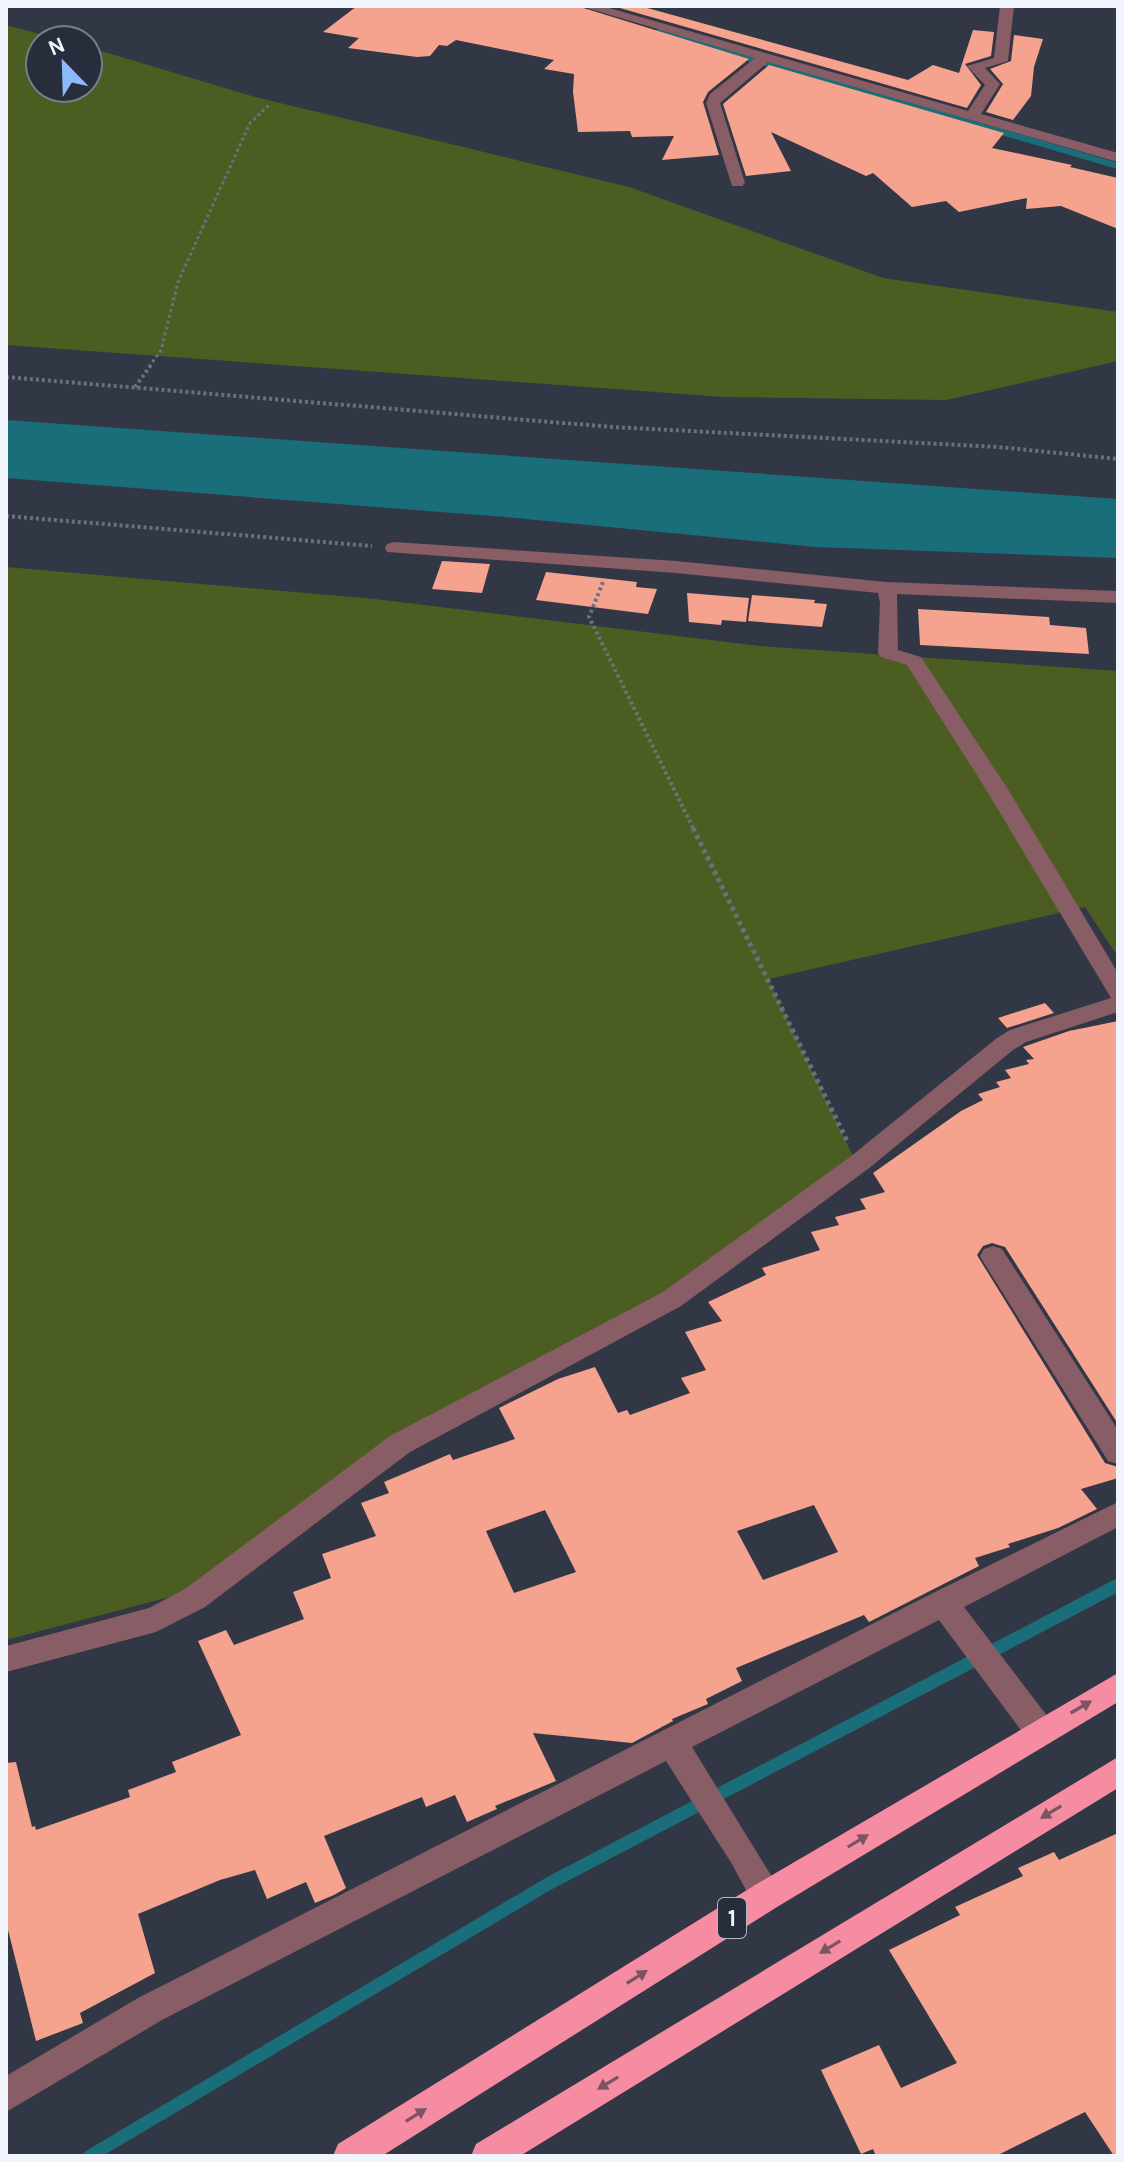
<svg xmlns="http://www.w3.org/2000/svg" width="1124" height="2162" font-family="Karla,sans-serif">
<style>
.green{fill:#4c5d22}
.water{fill:#1a6e79}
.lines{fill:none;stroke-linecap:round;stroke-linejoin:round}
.stream-far1{stroke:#1a6e79;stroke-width:6}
.stream{stroke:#1a6e79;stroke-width:13}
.building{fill:#f5a28e;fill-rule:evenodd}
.path-far2{stroke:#6b707d;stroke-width:3;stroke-dasharray:3 3;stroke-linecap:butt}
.path-far1{stroke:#6b707d;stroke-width:4;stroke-dasharray:3 3;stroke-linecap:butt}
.path{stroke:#6b707d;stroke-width:5;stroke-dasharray:4 4;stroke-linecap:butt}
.minor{fill:#895d65;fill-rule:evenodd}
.highway{fill:#f68ca2;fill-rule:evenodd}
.oneway{fill:#7a5364}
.labels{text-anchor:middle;stroke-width:8;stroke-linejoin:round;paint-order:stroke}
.shield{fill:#282d3b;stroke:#b4b8c3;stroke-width:2}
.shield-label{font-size:24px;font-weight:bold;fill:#f0f4fd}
</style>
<rect width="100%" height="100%" fill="#323745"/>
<!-- green -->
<g class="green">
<path d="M6 25 62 40H40V88H88V47L255 97 629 187 883 278 1118 312V361L946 400 724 397 6 345Z"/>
<path d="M6 567 375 599 760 646 1118 671V957L1085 907 768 979 853 1156 684 1286 401 1434 196 1590 6 1640Z"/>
</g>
<!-- water -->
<path class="water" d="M6 420 1118 499V558L815 547 505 517 6 478Z"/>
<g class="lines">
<!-- stream-far1 -->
<path class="stream-far1" d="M659 32 1118 166"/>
<!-- stream -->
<path class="stream" d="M90 2156 548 1884 1118 1585"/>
</g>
<!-- building -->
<g class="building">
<path d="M357 6H577L749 59 708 92 703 102 719 155 662 160 674 136 632 137 630 131 578 132 573 92 574 74 544 69 554 60 456 40 447 46 439 45 430 56 417 57 348 48 359 38 323 32Z"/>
<path d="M613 6H640L908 80 933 65 959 73 973 30 994 32 991 56 965 64 981 85 967 108Z"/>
<path d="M1014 35 1043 39 1034 67 1031 96 1013 120 986 112 1003 84 990 69 1011 61Z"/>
<path d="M769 65 1004 133 992 148 1072 165 1070 167 1118 178V229L1061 206 1026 209 1027 198 959 212 946 201 912 207 873 173 866 176 771 132 791 171 746 176 723 104Z"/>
<path d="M442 561 490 564 482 593 432 589Z"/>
<path d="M546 572 637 582 636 587 657 589 648 614 536 600Z"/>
<path d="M687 593 749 598 746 622 722 620 721 625 689 622Z"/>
<path d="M752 595 815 600 814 603 827 604 822 627 748 621Z"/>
<path d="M918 609 1049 617 1050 625 1086 628 1089 654 920 645Z"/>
<path d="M1045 1003 1054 1013 1007 1028 998 1018Z"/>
<path d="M1118 1021V1424L1005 1247 992 1243 983 1246 977 1255 1105 1463 1118 1467V1478L1081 1489 1097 1509 1058 1528 1008 1544 1010 1547 975 1558 979 1566 869 1622 864 1615 736 1668 742 1681 706 1699 708 1704 672 1719 673 1721 632 1743 533 1733 556 1781 495 1806 497 1809 467 1822 455 1795 426 1807 422 1797 324 1836 346 1888 334 1895 315 1903 306 1882 267 1899 255 1870 220 1880 138 1914 155 1973 80 2013 83 2023 36 2041 6 1922V1763L16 1762 32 1827 35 1826 36 1830 130 1797 128 1790 176 1772 172 1762 241 1735 198 1641 226 1630 234 1645 304 1619 293 1592 331 1578 322 1554 376 1536 361 1503 389 1493 384 1482 450 1454 453 1460 515 1439 499 1408 558 1379 595 1367 618 1413 627 1410 630 1415 690 1393 681 1378 706 1370 685 1332 722 1321 708 1302 766 1275 762 1268 820 1250 811 1232 839 1225 835 1217 866 1209 860 1199 885 1192 873 1173 961 1111 983 1100 978 1094 1000 1087 996 1082 1011 1078 1005 1070 1029 1064 1026 1060 1034 1059 1023 1047 1069 1031ZM814 1505 838 1552 763 1580 737 1531ZM545 1510 576 1572 514 1593 486 1531Z"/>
<path d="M1118 1833V2156H1114L1085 2112 996 2156H876L873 2149 861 2154 821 2070 879 2045 901 2088 957 2063 889 1950 960 1915 955 1907 1023 1876 1018 1868 1054 1852 1059 1860Z"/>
</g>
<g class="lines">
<!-- path-far2 -->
<path class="path-far2" d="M149 367 161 350 178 282 250 123 269 105"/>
<!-- path-far1 -->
<g class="path-far1">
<path d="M6 377 612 427 998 447 1118 459"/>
<path d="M135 387 151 365"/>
<path d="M6 516 372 546"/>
<path d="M603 582 589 617 694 830"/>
</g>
<!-- path -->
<path class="path" d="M693 828 847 1141"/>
<!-- minor -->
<g class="minor">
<path d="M580 6H602L968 111 985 85 967 66 994 58 1000 6H1014L1008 61 985 68 1000 84 981 114 1118 153V162L768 62 720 103 745 183 742 186H732L706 103 710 94 755 58Z"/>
<path d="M394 542 676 561 886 582 1118 591V603L897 594 898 650 921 657 1009 791 1118 973V1012L1026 1042 1013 1050 868 1169 681 1306 410 1452 205 1607 156 1632 6 1672V1646L149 1608 185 1589 390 1436 663 1292 850 1157 997 1038 1010 1030 1111 998 987 791 907 665 881 657 878 653 880 603 878 593 676 573 387 552 385 548 387 544Z"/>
<path d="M993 1246 1002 1249 1118 1430V1464L1108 1461 984 1263 980 1256 984 1249Z"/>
<path d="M1118 1502V1527L964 1607 1051 1721 1055 1731 1051 1741 1040 1745 1029 1741 939 1620 692 1747 777 1885 782 1896 777 1907 766 1911 755 1907 732 1864 666 1761 162 2020 6 2112V2076L138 1998 933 1593Z"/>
</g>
<!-- highway -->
<g class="highway">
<path d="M1118 1673V1702L777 1907 382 2156H333L338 2144 755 1885Z"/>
<path d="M1118 1757V1788L520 2156H471L476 2144Z"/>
</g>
</g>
<!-- one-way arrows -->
<defs><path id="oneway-solid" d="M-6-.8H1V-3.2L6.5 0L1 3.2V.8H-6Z" transform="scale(2)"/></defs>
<g class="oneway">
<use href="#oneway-solid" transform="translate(1081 1707) rotate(-30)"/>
<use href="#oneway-solid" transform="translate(1051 1812) rotate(149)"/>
<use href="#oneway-solid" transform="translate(858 1841) rotate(-31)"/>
<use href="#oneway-solid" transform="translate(830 1947) rotate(149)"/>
<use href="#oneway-solid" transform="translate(637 1977) rotate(-32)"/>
<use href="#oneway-solid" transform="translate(608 2083) rotate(149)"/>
<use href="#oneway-solid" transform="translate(416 2115) rotate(-32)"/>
</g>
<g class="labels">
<!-- shield labels -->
<rect class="shield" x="718" y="1898" width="28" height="40" rx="6"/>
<g class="shield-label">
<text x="732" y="1926">1</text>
</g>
</g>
<!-- border -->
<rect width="1124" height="2162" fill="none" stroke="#f0f4fd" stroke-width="16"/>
<!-- north arrow -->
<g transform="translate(64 64) rotate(337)"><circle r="38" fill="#282d3b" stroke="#787d89" stroke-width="2"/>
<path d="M0-6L14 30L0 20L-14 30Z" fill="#8bb9fc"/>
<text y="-12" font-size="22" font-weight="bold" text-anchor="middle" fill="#f0f4fd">N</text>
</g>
</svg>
